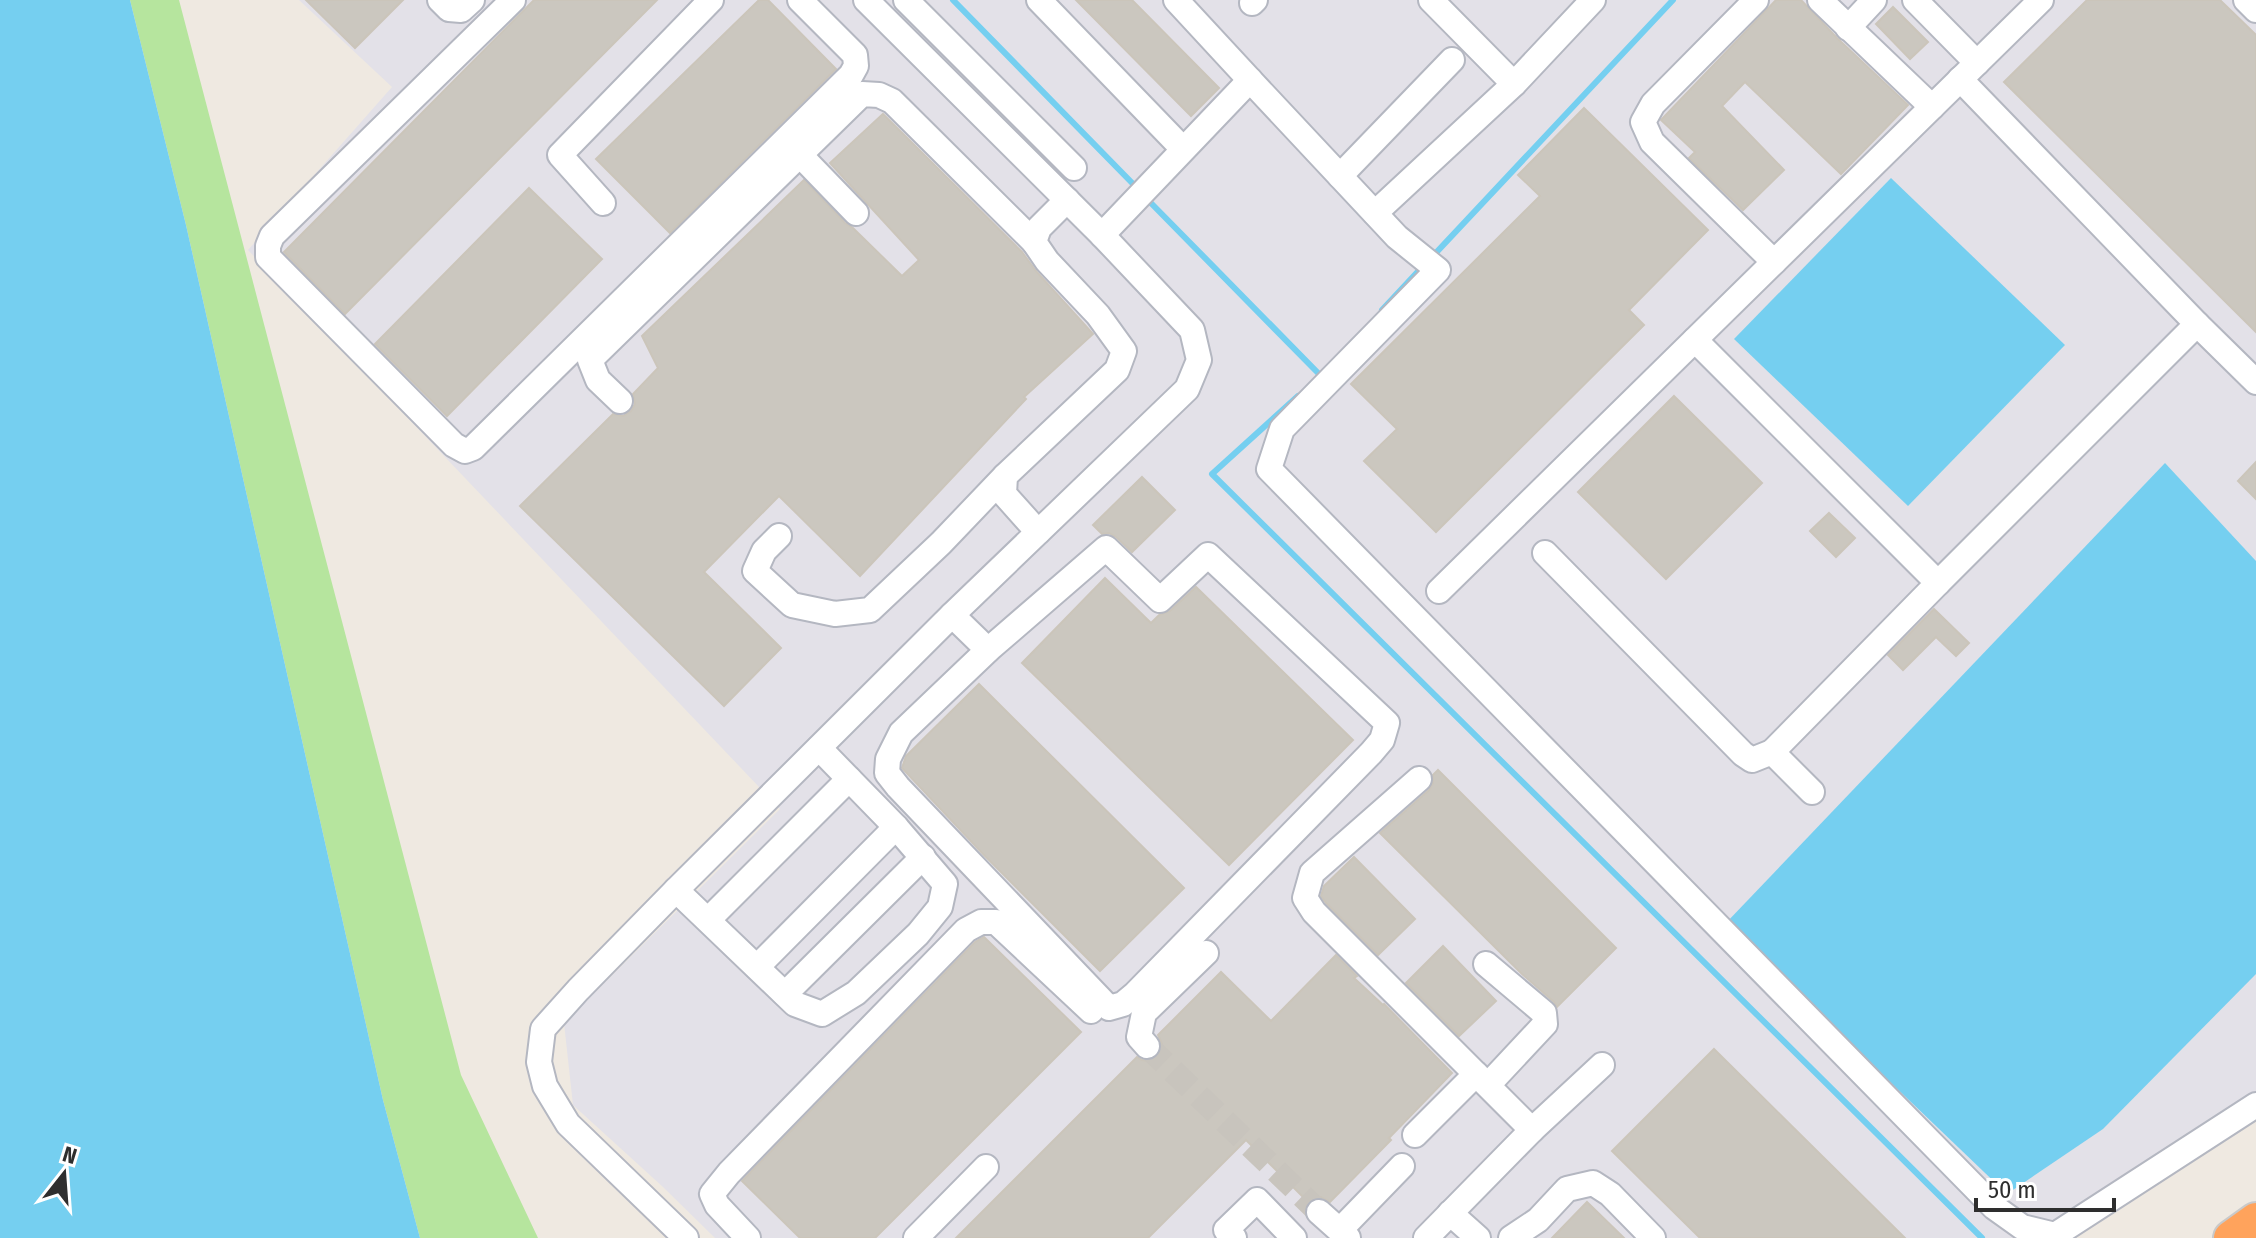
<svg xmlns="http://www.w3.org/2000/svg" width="2256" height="1238" font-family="'Fira Sans Condensed',sans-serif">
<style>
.industrial{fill:#e3e1e8}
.green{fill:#b6e59e}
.water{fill:#75cff0}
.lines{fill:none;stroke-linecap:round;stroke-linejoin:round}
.stream{stroke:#75cff0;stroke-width:6}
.building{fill:#cbc7bf;stroke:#cbc5ba;stroke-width:2}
.minor-tunnel{stroke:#c8c4bd;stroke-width:24;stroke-dasharray:24 12;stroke-linecap:butt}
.minor-casing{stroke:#b4b7c1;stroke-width:28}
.highway-casing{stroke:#c9c9c9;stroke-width:38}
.minor{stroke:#fff;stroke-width:24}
.highway{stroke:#ffa35c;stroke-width:34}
</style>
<rect width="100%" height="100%" fill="#efe9e1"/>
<!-- industrial -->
<path class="industrial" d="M299 0H2256V1113L2072 1238H715L663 1187 573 1105 564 1023 780 809 248 250 392 87Z"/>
<!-- green -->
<path class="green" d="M130 0H179L461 1075 538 1238H420L383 1100 186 225Z"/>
<!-- water -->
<g class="water">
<path d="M0 0H130L186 225 383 1100 420 1238H0Z"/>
<path d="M1891 178 2065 345 1908 506 1734 339Z"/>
<path d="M2165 463 2256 561V974L2103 1129 2007 1194 1725 924Z"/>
</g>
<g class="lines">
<!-- stream -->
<g class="stream">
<path d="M953 0 1139 190"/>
<path d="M1146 198 1321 376 1318 378"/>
<path d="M1432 257 1673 0"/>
<path d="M1382 310 1424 265"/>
<path d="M1298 396 1212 474 1982 1238"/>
</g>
</g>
<!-- building -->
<g class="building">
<path d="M306 0H403L355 48Z"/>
<path d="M534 0H657L345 314 284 252Z"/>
<path d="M759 0H768L836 69 670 233 596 159Z"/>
<path d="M1076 0H1132L1219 88 1191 116Z"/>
<path d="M1776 0H1801L1837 38 1908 105 1841 174 1745 82 1722 106 1784 170 1743 210 1689 158 1695 152 1661 120Z"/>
<path d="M2087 0H2220L2256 35V332L2004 82Z"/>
<path d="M1893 7 1928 42 1910 59 1876 24Z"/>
<path d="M1584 108 1708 230 1629 310 1644 325 1436 532 1364 461 1397 429 1351 384 1540 196 1518 175Z"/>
<path d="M883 114 1022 252 1036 271 1093 334 1024 397 1026 399 860 576 779 496 704 572 781 648 724 706 520 506 613 414 623 416 631 411 635 404 633 394 658 368 642 336 804 180 845 223 853 228 902 276 919 260 830 163Z"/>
<path d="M529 188 602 259 447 416 375 344Z"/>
<path d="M1674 396 1762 483 1666 579 1578 492Z"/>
<path d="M2256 462V499L2238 481Z"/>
<path d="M1142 477 1175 510 1132 552 1116 537 1109 533 1102 534 1093 525Z"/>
<path d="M1829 513 1855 538 1836 557 1810 531Z"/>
<path d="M1105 578 1151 623 1159 615 1170 611 1196 587 1353 740 1229 865 1022 663Z"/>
<path d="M1934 609 1969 643 1956 656 1936 637 1903 670 1888 655Z"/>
<path d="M979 684 1184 888 1100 971 983 854 902 768 906 756Z"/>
<path d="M1438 770 1616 948 1557 1007 1554 1002 1522 974 1380 833 1429 790 1433 783V775Z"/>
<path d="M1354 857 1415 919 1378 955 1326 903 1321 896 1324 886Z"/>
<path d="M984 937 1081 1032 875 1238H800L742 1181 975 942Z"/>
<path d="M1443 946 1496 1001 1459 1036 1406 983Z"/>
<path d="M1336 955 1357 976 1354 978 1383 1005 1384 1004 1452 1073 1389 1138 1391 1140 1330 1202 1321 1197 1314 1198 1308 1202 1246 1140 1148 1238H956L1137 1057 1142 1060 1149 1061 1157 1057 1161 1051 1162 1044 1158 1035 1221 972 1271 1021Z"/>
<path d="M1714 1049 1905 1238H1700L1612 1151Z"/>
<path d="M1587 1202 1624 1238H1552Z"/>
</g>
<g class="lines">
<!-- minor-tunnel -->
<path class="minor-tunnel" d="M1147 1046 1319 1212"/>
<!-- minor casing -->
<g class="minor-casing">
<g id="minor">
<path d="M440 0 449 9 461 10 472 0"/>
<path d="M513 0 272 236 268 246V257L454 445 465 451 473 448 851 75 856 66 855 55 800 0"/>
<path d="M906 0 1074 168"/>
<path d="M1039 0 1183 149"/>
<path d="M1176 0 1250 80"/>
<path d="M1431 0 1514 84"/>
<path d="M1756 0 1653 104 1643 122 1652 142 1774 262"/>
<path d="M1820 0 1932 107"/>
<path d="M1915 0 1977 63"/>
<path d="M2246 0 2256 10"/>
<path d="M1252 3 1255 0"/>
<path d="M1848 28 1874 0"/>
<path d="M800 155 856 213"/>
<path d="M1340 176 1452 60"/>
<path d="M603 203 560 155 711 0"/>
<path d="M1375 213 1514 84 1593 0"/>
<path d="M1102 235 1250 80 1397 237 1438 270 1282 429 1269 469 1994 1207 2022 1227 2055 1235 2256 1105"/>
<path d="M2197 324 2256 382"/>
<path d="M1695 340 1938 583 1772 752 1812 792"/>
<path d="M620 401 598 380 590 360 862 94 879 95 892 101 1034 242"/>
<path d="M1038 532 1004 494 1005 476 1117 370 1124 351 1098 315 1047 261 1034 242 1039 228 1067 200"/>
<path d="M779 536 764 551 755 571 792 605 835 614 870 610 941 543 1005 476"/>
<path d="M1106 548 1160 600 1208 555 1387 723 1382 740 1371 753 1135 994 1123 1004 1109 1008 898 787 887 773 888 759 901 733 988 650Z"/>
<path d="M1545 553 1743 754 1752 760 1772 752"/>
<path d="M1938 583 2197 324 1960 79"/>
<path d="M1439 591 2041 0"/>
<path d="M952 615 988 650"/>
<path d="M1419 779 1312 873 1305 898 1314 912 1532 1130"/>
<path d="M676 890 795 1004 822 1014 856 993 918 934 940 907 945 884 896 827 819 748"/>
<path d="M709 919 849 779"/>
<path d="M1486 964 1544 1013 1545 1024 1488 1085"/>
<path d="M757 967 896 827"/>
<path d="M785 994 923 857"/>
<path d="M1147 1046 1139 1037 1144 1013 1206 953"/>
<path d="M1415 1135 1476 1074"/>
<path d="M1319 1212 1348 1238"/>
<path d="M1450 1213 1478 1238"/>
<path d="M1340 1230 1402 1166"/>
<path d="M686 1238 568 1124 545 1086 539 1062 543 1029 578 990 676 890 952 615 1187 389 1199 360 1192 330 1102 235 866 0"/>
<path d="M748 1238 717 1205 712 1194 729 1173 966 930 981 922H996L1091 1011"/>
<path d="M916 1238 986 1167"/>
<path d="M1234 1238 1226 1230 1257 1200 1294 1238"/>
<path d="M1426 1238 1532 1130 1602 1065"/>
<path d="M1511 1238 1538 1220 1567 1189 1593 1183 1610 1194 1653 1238"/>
</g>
</g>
<!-- highway casing -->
<g class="highway-casing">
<path id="highway" d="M2231 1238 2256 1220"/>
</g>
<!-- minor -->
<use href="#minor" class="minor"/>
<!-- highway -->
<use href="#highway" class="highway"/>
</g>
<!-- north arrow -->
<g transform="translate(64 1174) rotate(17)" stroke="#ffffff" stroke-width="6" paint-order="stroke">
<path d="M0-6L14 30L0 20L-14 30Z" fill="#2e2e2e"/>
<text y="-12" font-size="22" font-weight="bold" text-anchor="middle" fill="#2e2e2e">N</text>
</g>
<!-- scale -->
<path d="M1976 1198v12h138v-12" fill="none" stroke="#2e2e2e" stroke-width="4"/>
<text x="1988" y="1198" font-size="24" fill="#2e2e2e" stroke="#ffffff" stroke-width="6" paint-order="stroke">50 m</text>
</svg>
